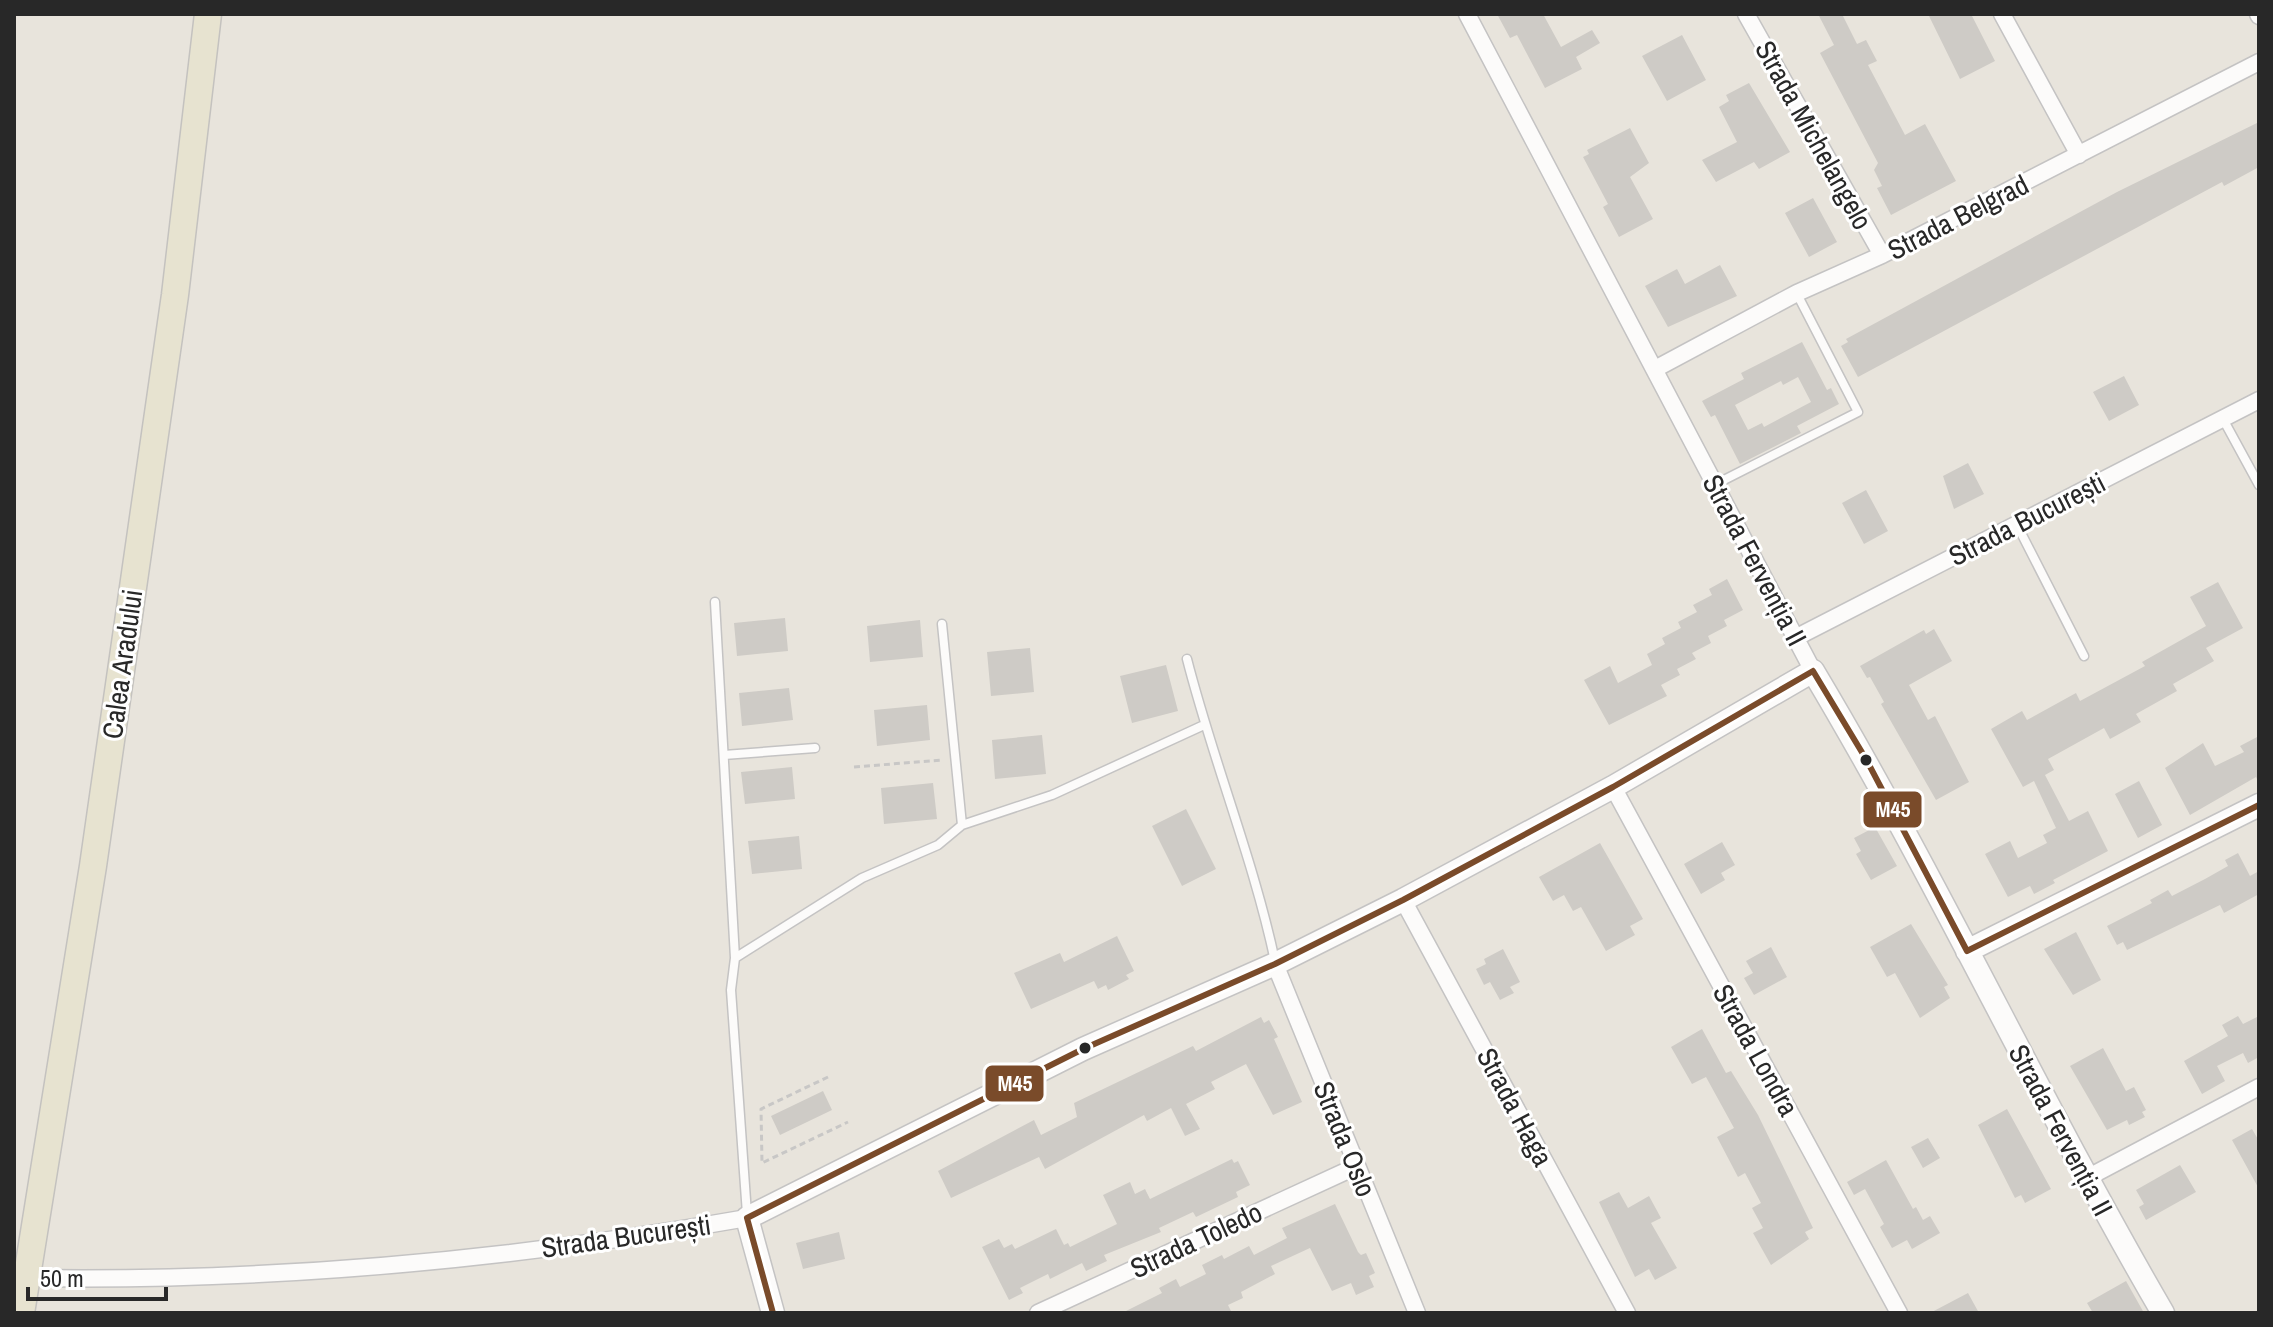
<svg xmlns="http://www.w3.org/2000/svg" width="2273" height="1327" font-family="'Archivo Narrow',sans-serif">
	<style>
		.building { fill: #cecbc6; fill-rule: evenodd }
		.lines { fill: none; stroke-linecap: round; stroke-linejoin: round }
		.lane-casing { stroke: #c4c3c3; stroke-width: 11 }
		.street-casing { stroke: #c4c3c3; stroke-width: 19 }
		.secondary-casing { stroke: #c4c3c3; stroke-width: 25 }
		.primary-casing { stroke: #c4c2bf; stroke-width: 29 }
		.path { stroke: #c8c7c6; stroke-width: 3; stroke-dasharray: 6 4; stroke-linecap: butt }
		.lane { stroke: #fcfbfa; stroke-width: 8 }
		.street { stroke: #fcfbfa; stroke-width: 16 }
		.secondary { stroke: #fcfbfa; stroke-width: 22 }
		.primary { stroke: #e7e3d0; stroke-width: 26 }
		.bus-1-casing { stroke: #fff; stroke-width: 12 }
		.bus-1 { stroke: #7a4b2a; stroke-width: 6 }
		.bus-dot { fill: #282828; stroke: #fff; stroke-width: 3 }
		.labels { text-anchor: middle; stroke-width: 6; stroke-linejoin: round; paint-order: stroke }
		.street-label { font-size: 28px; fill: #282828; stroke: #fff }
		.line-badge { stroke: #fff; stroke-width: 3 }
		.badge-label { font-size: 22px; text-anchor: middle; font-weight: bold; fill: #fff }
	</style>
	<rect width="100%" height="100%" fill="#e8e4dc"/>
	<path class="building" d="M 1497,14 L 1543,14 L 1561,47 L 1592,30 L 1600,43 L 1576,57 L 1582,69 L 1545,88 L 1517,35 L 1510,38 Z
		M 1818,14 L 1842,14 L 1857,44 L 1866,40 L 1877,61 L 1868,65 L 1905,135 L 1925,124 L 1956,181 L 1891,215 L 1877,188 L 1882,186 L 1874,170 L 1878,163 L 1820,53 L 1834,45 Z
		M 1928,14 L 1971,14 L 1995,61 L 1960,79 Z
		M 1682,35 L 1706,80 L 1667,101 L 1642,56 Z
		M 1749,83 L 1790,152 L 1759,169 L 1754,162 L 1716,182 L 1702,160 L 1737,142 L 1719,107 L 1729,101 L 1726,95 Z
		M 2259,122 L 2259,167 L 2224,186 L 2222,182 L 1858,377 L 1841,346 L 1848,342 L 1846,339 L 2117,192 Z
		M 1630,128 L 1649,163 L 1630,177 L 1653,219 L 1619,237 L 1603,207 L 1608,204 L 1583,157 L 1589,154 L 1587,150 Z
		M 1813,198 L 1837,242 L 1809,257 L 1785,213 Z
		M 1720,265 L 1737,296 L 1668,327 L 1645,286 L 1677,269 L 1685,284 Z
		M 1802,342 L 1827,390 L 1831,388 L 1839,404 L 1797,426 L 1801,433 L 1740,464 L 1715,415 L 1711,417 L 1702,401 L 1744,379 L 1741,373 ZM 1798,377 L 1811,402 L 1764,427 L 1762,423 L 1748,430 L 1735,405 L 1781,381 L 1783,385 Z
		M 2124,376 L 2139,405 L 2109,421 L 2093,392 Z
		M 1968,463 L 1984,494 L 1954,509 L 1943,476 Z
		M 1866,490 L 1888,531 L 1864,544 L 1842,503 Z
		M 1727,579 L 1743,610 L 1724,620 L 1727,626 L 1708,636 L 1711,643 L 1692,653 L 1696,659 L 1677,669 L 1680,675 L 1661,685 L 1667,696 L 1609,725 L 1584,680 L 1610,666 L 1618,683 L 1652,665 L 1647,654 L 1665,644 L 1662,638 L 1681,628 L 1678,622 L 1697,612 L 1693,605 L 1712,595 L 1709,589 Z
		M 2218,582 L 2243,628 L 2206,648 L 2214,661 L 2173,684 L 2177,691 L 2136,714 L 2141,722 L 2110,739 L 2104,728 L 2048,759 L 2054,770 L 2045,775 L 2069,821 L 2088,811 L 2108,851 L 2053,880 L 2055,883 L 2034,894 L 2030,886 L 2008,897 L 1985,854 L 2010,841 L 2018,858 L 2047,843 L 2043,835 L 2056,828 L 2034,781 L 2023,787 L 1991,729 L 2022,711 L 2027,720 L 2076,693 L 2080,701 L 2145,666 L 2142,662 L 2206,626 L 2190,597 Z
		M 785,618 L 788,651 L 737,656 L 734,623 Z
		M 920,620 L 923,657 L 870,662 L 867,626 Z
		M 1934,629 L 1952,661 L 1909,685 L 1928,720 L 1935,716 L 1969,782 L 1936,800 L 1881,704 L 1884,702 L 1870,677 L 1867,678 L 1860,666 L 1924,630 L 1926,634 Z
		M 1030,648 L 1034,692 L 991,696 L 987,652 Z
		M 1166,665 L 1178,711 L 1132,723 L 1120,676 Z
		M 789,688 L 793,720 L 742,726 L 739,693 Z
		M 927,705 L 930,740 L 877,746 L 874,710 Z
		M 1042,735 L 1046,774 L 995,779 L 992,740 Z
		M 2259,736 L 2259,783 L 2256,777 L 2190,815 L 2165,768 L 2203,743 L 2215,766 L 2244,752 L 2240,746 Z
		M 792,767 L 795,799 L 745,804 L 741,772 Z
		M 2139,781 L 2162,825 L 2138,838 L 2115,794 Z
		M 933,783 L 937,819 L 884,824 L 881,788 Z
		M 1186,809 L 1216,869 L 1182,886 L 1152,826 Z
		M 1875,827 L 1897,866 L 1871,880 L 1856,854 L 1861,851 L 1854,838 Z
		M 799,836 L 802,869 L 752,874 L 748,841 Z
		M 1722,842 L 1735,865 L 1721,873 L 1725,880 L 1701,894 L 1684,864 Z
		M 1600,843 L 1643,919 L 1630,926 L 1635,935 L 1606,951 L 1581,907 L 1573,911 L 1564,895 L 1553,901 L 1539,877 Z
		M 2238,853 L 2250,876 L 2259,871 L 2259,894 L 2224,913 L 2220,905 L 2127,950 L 2123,942 L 2117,945 L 2107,926 L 2152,903 L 2150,900 L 2168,890 L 2172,896 L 2205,879 L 2228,866 L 2225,860 Z
		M 1911,924 L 1948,985 L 1944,987 L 1950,998 L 1920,1018 L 1895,973 L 1887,977 L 1870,947 Z
		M 2076,932 L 2101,980 L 2073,995 L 2044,949 Z
		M 1117,936 L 1134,971 L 1126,975 L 1129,979 L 1108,990 L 1106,985 L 1098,989 L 1094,981 L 1031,1009 L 1014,973 L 1060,953 L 1064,962 Z
		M 1771,947 L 1787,977 L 1754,995 L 1744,978 L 1753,973 L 1746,961 Z
		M 1503,949 L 1520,982 L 1510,987 L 1514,993 L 1500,1000 L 1490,982 L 1484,985 L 1476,969 L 1486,964 L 1484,959 Z
		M 2238,1016 L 2243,1024 L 2259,1016 L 2259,1057 L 2248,1063 L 2243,1053 L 2217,1066 L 2225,1081 L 2202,1094 L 2184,1061 L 2228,1036 L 2222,1025 Z
		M 1261,1017 L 1264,1023 L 1269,1020 L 1278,1037 L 1274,1039 L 1302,1102 L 1273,1115 L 1246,1064 L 1211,1082 L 1215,1089 L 1186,1104 L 1200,1129 L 1185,1136 L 1171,1108 L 1147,1121 L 1144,1115 L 1045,1169 L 1039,1157 L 951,1198 L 938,1171 L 1034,1120 L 1041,1135 L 1077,1117 L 1074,1103 L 1193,1046 L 1196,1051 Z
		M 1702,1029 L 1726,1073 L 1731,1071 L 1758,1115 L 1813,1228 L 1805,1232 L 1809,1239 L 1771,1265 L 1753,1233 L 1763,1228 L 1752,1208 L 1761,1203 L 1745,1173 L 1738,1177 L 1717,1137 L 1734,1128 L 1706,1077 L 1692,1084 L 1671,1047 Z
		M 2103,1048 L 2126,1091 L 2134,1087 L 2146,1110 L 2142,1112 L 2145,1117 L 2129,1125 L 2127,1120 L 2107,1130 L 2070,1066 Z
		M 823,1091 L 832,1110 L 780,1135 L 771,1116 Z
		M 2007,1109 L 2051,1189 L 2025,1203 L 2021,1195 L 2015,1198 L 1978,1125 Z
		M 2252,1129 L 2259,1141 L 2259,1189 L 2232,1140 Z
		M 1928,1138 L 1940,1158 L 1923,1168 L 1911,1147 Z
		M 1232,1159 L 1234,1163 L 1238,1161 L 1250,1185 L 1236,1192 L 1238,1197 L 1196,1217 L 1193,1212 L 1159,1228 L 1161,1232 L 1104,1255 L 1107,1261 L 1086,1271 L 1082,1263 L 1050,1279 L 1048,1274 L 1020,1288 L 1023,1293 L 1009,1300 L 982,1247 L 999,1239 L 1004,1248 L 1012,1244 L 1015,1249 L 1056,1229 L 1064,1245 L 1068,1243 L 1070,1247 L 1117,1224 L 1103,1195 L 1130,1182 L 1135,1194 L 1145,1189 L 1150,1199 Z
		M 1886,1160 L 1913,1209 L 1916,1207 L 1923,1220 L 1930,1216 L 1940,1233 L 1912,1249 L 1907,1240 L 1892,1248 L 1880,1227 L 1884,1224 L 1865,1189 L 1854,1195 L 1847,1182 Z
		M 2180,1165 L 2196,1192 L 2146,1220 L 2139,1207 L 2144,1204 L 2136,1190 Z
		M 1619,1192 L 1628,1208 L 1649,1196 L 1661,1218 L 1651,1223 L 1677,1268 L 1655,1280 L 1649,1269 L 1635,1277 L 1599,1202 Z
		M 1335,1204 L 1358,1252 L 1361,1255 L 1366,1253 L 1375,1273 L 1369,1276 L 1374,1287 L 1356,1295 L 1351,1283 L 1332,1291 L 1310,1248 L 1271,1266 L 1275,1274 L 1241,1292 L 1243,1298 L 1228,1305 L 1232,1313 L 1122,1313 L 1162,1293 L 1159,1288 L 1176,1279 L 1180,1287 L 1206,1274 L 1202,1265 L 1222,1255 L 1224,1259 L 1249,1246 L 1254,1255 L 1287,1238 L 1282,1228 Z
		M 839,1232 L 845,1259 L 803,1269 L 796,1243 Z
		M 2126,1281 L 2144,1313 L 2093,1313 L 2087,1303 Z
		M 1968,1293 L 1979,1313 L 1930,1313 Z"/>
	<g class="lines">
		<g class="lane-casing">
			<path id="lane" d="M 2223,419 L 2259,485
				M 1716,484 L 1858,412 L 1797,294
				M 2017,525 L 2084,656
				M 715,602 L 735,958
				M 1187,659 C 1213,761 1253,858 1275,961
				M 724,755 L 815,748
				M 962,825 L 1052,795 L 1204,725
				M 747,1214 L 731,990 L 735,958 L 862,878 L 938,845 L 962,825 L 942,624"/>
		</g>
		<g class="street-casing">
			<path id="street" d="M 1467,14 L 1813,671
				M 1746,14 L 1882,255
				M 2002,14 L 2079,155
				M 2258,14 L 2259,16
				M 1655,369 L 1797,293 L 1882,255 L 2259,62
				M 1795,638 L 2259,400
				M 1613,787 L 1899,1313
				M 1403,900 L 1627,1313
				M 1275,964 L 1417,1313
				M 2085,1179 L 2259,1087
				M 26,1278 C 267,1282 510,1260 747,1218
				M 1038,1313 L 1355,1167"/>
		</g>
		<g class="secondary-casing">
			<path id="secondary" d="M 1967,951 L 2259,805
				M 773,1313 L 747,1218 L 1083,1049 L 1275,964 L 1403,900 L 1613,787 L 1813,671 C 1938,880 2040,1102 2163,1313"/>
		</g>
		<g class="primary-casing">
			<path id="primary" d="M 21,1313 L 93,866 L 175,295 L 208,14"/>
		</g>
		<path class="path" d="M 854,767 L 942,760
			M 828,1077 L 761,1109 L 762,1163 L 848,1122"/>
		<use href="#lane" class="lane"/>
		<use href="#street" class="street"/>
		<use href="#secondary" class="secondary"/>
		<use href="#primary" class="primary"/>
		<g class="bus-1-casing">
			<path id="bus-1" d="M 1813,671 L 1866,759 L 1967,951
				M 1967,951 L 2259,805
				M 747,1218 L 1083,1049 L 1275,964 L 1403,900 L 1613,787 L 1813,671
				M 747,1218 L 773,1313"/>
		</g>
		<use href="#bus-1" class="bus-1"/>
	</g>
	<g class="bus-dot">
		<circle cx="1866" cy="760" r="7"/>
		<circle cx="1085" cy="1048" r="7"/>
	</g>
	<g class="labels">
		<g class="street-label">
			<text transform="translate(1814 135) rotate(61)" y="10">Strada Michelangelo</text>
			<text transform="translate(1958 217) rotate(-27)" y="10">Strada Belgrad</text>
			<text transform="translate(2027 519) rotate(-27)" y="10">Strada București</text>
			<text transform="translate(1755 560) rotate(62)" y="10">Strada Fervenția II</text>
			<text transform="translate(122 664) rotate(-82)" y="10">Calea Aradului</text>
			<text transform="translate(1756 1050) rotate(61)" y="10">Strada Londra</text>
			<text transform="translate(1515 1107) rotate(62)" y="10">Strada Haga</text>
			<text transform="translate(2061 1130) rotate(62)" y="10">Strada Fervenția II</text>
			<text transform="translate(1345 1139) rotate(68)" y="10">Strada Oslo</text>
			<text transform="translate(626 1236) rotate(-8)" y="10">Strada București</text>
			<text transform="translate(1196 1240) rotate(-25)" y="10">Strada Toledo</text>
		</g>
	</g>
	<g class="line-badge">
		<rect x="1862" y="790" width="61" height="39" rx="8" fill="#7a4b2a"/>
		<rect x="984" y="1064" width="61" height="39" rx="8" fill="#7a4b2a"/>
	</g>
	<g class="badge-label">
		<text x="1893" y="817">M45</text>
		<text x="1015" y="1091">M45</text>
	</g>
	<rect width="2273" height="1327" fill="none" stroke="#282828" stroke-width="32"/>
	<path d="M28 1287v12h138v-12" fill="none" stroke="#282828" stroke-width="4"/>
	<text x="40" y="1287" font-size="24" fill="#282828" stroke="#ffffff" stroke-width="6" paint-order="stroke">50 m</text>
</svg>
